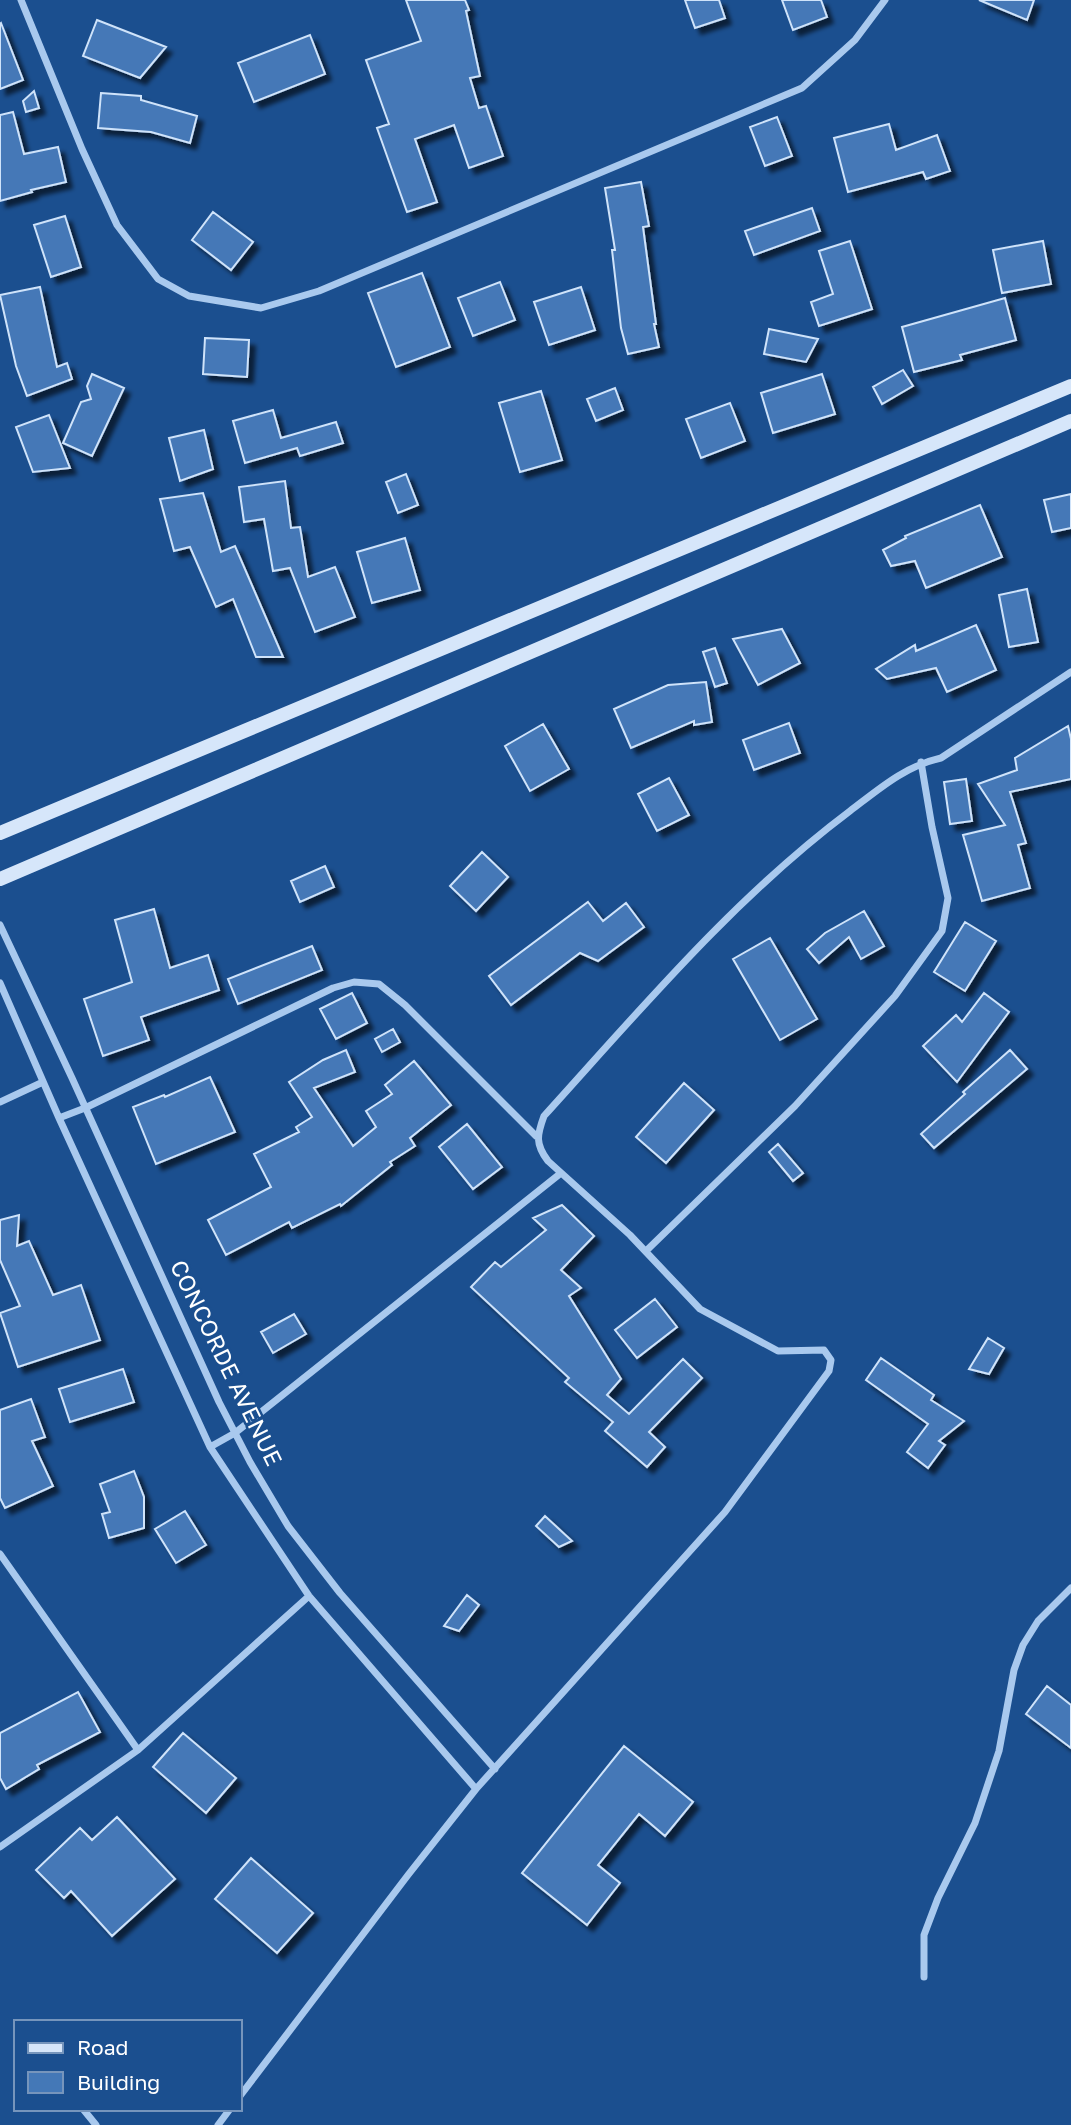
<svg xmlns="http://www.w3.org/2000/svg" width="1071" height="2125" font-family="'Golos Text',sans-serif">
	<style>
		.building { fill: #4478b7; stroke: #cfe3fa; stroke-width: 2; filter: url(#shadow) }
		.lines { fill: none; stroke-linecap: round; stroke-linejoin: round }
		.minor { stroke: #a9c9ee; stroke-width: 7 }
		.secondary { stroke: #d6e6fa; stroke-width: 14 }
		.labels { text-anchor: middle; stroke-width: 5; stroke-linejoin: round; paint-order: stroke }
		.street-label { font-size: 23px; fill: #fff; stroke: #1b4f8f }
	</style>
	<defs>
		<filter id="shadow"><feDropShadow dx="6" dy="6" stdDeviation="2" flood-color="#0009"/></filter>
	</defs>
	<rect width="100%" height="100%" fill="#1b4f8f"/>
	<path class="building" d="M 406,0 L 465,0 L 469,10 L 466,11 L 480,76 L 470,78 L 479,108 L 486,106 L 503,156 L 469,168 L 454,125 L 415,139 L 437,202 L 407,212 L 377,128 L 389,124 L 366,60 L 421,41 Z
		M 685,0 L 719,0 L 725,18 L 695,28 Z
		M 782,0 L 821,0 L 827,17 L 793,30 Z
		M 979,0 L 1034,0 L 1027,20 Z
		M 97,20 L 166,47 L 140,78 L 83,56 Z
		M 1,23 L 23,80 L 0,89 L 0,24 Z
		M 310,35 L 325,74 L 254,102 L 238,63 Z
		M 34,91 L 39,108 L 26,112 L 23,101 Z
		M 101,93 L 141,96 L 141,100 L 197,116 L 190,143 L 151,132 L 98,128 Z
		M 13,112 L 24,154 L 58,147 L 66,182 L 31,190 L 32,192 L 0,201 L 0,115 Z
		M 777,117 L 792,156 L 765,166 L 750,127 Z
		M 889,124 L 896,150 L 937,135 L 950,171 L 926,179 L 923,172 L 848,192 L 834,138 Z
		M 641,182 L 649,226 L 643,227 L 656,324 L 654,324 L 659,347 L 628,354 L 621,328 L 612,250 L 615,250 L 605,188 Z
		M 812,208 L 820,231 L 754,255 L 745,231 Z
		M 213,212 L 253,242 L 231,270 L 192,240 Z
		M 65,216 L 81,267 L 51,277 L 34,225 Z
		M 850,241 L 872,309 L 819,326 L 811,302 L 833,294 L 819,251 Z
		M 1043,241 L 1051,284 L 1002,293 L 993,250 Z
		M 422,273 L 450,347 L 396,367 L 368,293 Z
		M 500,282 L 515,320 L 473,336 L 458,298 Z
		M 40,287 L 57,367 L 67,363 L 72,379 L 27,396 L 16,366 L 0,295 Z
		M 581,287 L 595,330 L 549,345 L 534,302 Z
		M 1005,298 L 1016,340 L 960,355 L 962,360 L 914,372 L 902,327 Z
		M 769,329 L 818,339 L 806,362 L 764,354 Z
		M 205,338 L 249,340 L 247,377 L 203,374 Z
		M 903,370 L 913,386 L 882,404 L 873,387 Z
		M 92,374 L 124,388 L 92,456 L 63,443 L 81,402 L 91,399 L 87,386 Z
		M 822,374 L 835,414 L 773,433 L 761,393 Z
		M 615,388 L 623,410 L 596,421 L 587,399 Z
		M 541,391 L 562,460 L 520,472 L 499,403 Z
		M 730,403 L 745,441 L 701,458 L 686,419 Z
		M 273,410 L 281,438 L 336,422 L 343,443 L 300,456 L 297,448 L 245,463 L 233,421 Z
		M 49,415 L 70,468 L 33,472 L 16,427 Z
		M 204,430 L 213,469 L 180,481 L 169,438 Z
		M 406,474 L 418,505 L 398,513 L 386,482 Z
		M 285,481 L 291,528 L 300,527 L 308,577 L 335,567 L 355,617 L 315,632 L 290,568 L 273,571 L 264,519 L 244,522 L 239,487 Z
		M 203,493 L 221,552 L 235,546 L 283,657 L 256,657 L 233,599 L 216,607 L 190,547 L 174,551 L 160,499 Z
		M 1071,494 L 1071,528 L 1052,532 L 1044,500 Z
		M 980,505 L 1002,557 L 926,588 L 915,561 L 891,566 L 883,550 L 906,538 L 905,536 Z
		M 405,538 L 420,590 L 372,603 L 357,552 Z
		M 1027,589 L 1038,642 L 1009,647 L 999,595 Z
		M 976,625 L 996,670 L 947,692 L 936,668 L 887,679 L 876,669 L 915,645 L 916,651 Z
		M 782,629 L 800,663 L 758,685 L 733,639 Z
		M 715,648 L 727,683 L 715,687 L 703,652 Z
		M 706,682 L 712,722 L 694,725 L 694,721 L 631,748 L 614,709 L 668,685 Z
		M 789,723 L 800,753 L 754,770 L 743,740 Z
		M 543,724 L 569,769 L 530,791 L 505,746 Z
		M 1068,726 L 1071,739 L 1071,779 L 1010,792 L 1026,843 L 1018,845 L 1030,888 L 982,901 L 963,835 L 1005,825 L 978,784 L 1017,770 L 1015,758 Z
		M 669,778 L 689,815 L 657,831 L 638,794 Z
		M 966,779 L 972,821 L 950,824 L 944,782 Z
		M 482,852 L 508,877 L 476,911 L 450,886 Z
		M 325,866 L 334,887 L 300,902 L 291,881 Z
		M 588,902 L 603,921 L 626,903 L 644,927 L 598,961 L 580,953 L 511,1005 L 489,976 Z
		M 154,909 L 170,968 L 208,955 L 219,990 L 141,1017 L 149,1040 L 103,1056 L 84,999 L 132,982 L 115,920 Z
		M 864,911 L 884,946 L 861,959 L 849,937 L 819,963 L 807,949 L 825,933 Z
		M 965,922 L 996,941 L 965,991 L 934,972 Z
		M 770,938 L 817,1019 L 780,1040 L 733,959 Z
		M 312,946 L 322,970 L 238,1004 L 228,979 Z
		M 352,993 L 367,1023 L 336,1039 L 320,1009 Z
		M 984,993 L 1009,1012 L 957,1082 L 923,1046 L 956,1015 L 962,1022 Z
		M 393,1029 L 400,1042 L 382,1052 L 375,1039 Z
		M 346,1050 L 355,1072 L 314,1088 L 353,1146 L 376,1127 L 366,1111 L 392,1094 L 385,1085 L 414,1061 L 451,1105 L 410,1138 L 415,1146 L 390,1162 L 392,1165 L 341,1206 L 340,1204 L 292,1228 L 289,1222 L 226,1255 L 208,1220 L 271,1187 L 254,1154 L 299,1132 L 296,1127 L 312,1117 L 289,1082 L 323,1060 Z
		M 1010,1050 L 1027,1069 L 934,1148 L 921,1134 L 965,1094 L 963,1092 Z
		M 210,1077 L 235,1132 L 156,1164 L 133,1107 L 164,1095 L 165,1097 Z
		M 684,1083 L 714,1110 L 666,1163 L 636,1137 Z
		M 467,1124 L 502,1167 L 473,1189 L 439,1147 Z
		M 778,1144 L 803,1173 L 793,1181 L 769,1152 Z
		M 562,1205 L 594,1236 L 561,1270 L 581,1288 L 569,1296 L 621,1379 L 607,1395 L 629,1414 L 683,1359 L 702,1378 L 649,1432 L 665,1447 L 647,1467 L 605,1431 L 613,1422 L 565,1382 L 569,1378 L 471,1287 L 495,1262 L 501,1267 L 546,1230 L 533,1218 Z
		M 19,1215 L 17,1246 L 29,1241 L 53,1295 L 81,1285 L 100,1340 L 18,1367 L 0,1313 L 20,1306 L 0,1260 L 0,1220 Z
		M 655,1299 L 677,1327 L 637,1358 L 615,1330 Z
		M 294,1314 L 306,1334 L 273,1353 L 261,1332 Z
		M 988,1338 L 1004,1348 L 989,1374 L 969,1369 Z
		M 881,1358 L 934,1395 L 931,1400 L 964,1421 L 939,1441 L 945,1445 L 928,1468 L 907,1452 L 928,1424 L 866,1380 Z
		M 123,1369 L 134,1402 L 70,1422 L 59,1389 Z
		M 31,1399 L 45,1437 L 32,1441 L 53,1486 L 5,1508 L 0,1498 L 0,1410 Z
		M 134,1471 L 144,1497 L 144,1528 L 109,1538 L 102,1514 L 110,1512 L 100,1484 Z
		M 185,1511 L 206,1545 L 176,1563 L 155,1529 Z
		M 545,1516 L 572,1541 L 559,1547 L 536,1526 Z
		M 467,1595 L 479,1605 L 459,1631 L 444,1626 Z
		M 1047,1686 L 1071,1705 L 1071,1748 L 1026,1714 Z
		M 78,1692 L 100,1732 L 37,1765 L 39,1769 L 6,1789 L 0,1778 L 0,1733 Z
		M 183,1733 L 236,1778 L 206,1813 L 153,1767 Z
		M 624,1746 L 693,1802 L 665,1836 L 639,1814 L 598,1865 L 620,1883 L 587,1925 L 522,1873 Z
		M 117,1817 L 175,1879 L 112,1936 L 71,1891 L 64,1898 L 36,1870 L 80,1828 L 92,1840 Z
		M 251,1858 L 313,1913 L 277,1953 L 215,1899 Z"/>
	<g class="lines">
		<path class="minor" d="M 21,0 L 82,149 L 117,225 L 158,279 L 189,296 L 261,308 L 319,291 L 802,88 L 855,40 L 885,0
			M 0,925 L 72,1078 L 219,1402 L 250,1462 L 288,1526 L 340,1593 L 495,1769
			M 0,983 L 59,1118 L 210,1447 L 309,1596 L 476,1789
			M 0,1102 L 43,1082
			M 59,1118 L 85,1108 L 333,988 L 354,982 L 379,984 L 405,1005 L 536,1136
			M 646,1251 L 795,1106 L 895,996 L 942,931 L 948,898 L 932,827 L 921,762
			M 210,1447 L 235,1433 L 561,1173
			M 0,1554 L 138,1750
			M 0,1847 L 138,1750 L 309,1596
			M 924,1977 L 924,1935 L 938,1898 L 975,1823 L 999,1751 L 1014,1670 L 1023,1645 L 1038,1621 L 1071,1588
			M 240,2096 L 408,1875 L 476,1789 L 725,1512 L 829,1371 L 831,1360 L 824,1350 L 778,1351 L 700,1309 L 630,1235 L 548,1161 C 535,1144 537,1135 544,1116 C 641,1009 734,898 850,811 C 879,789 905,766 941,758 L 1071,672
			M 83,2109 L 96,2125
			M 218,2125 L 230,2109"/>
		<path class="secondary" d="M 0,833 L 1071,386
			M 0,879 L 1071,421"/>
	</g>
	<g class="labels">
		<g class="street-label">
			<text transform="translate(226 1363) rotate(64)" y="8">CONCORDE AVENUE</text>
		</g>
	</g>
	<rect x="14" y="2020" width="228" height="91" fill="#1b4f8f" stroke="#7695bc" stroke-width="2"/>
	<rect x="28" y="2043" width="35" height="10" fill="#d6e6fa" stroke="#7695bc" stroke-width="2"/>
	<text x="77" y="2055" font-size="21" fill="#ffffff">Road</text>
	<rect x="28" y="2072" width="35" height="21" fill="#4478b7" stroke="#7695bc" stroke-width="2"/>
	<text x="77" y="2090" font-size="21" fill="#ffffff">Building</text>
</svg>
